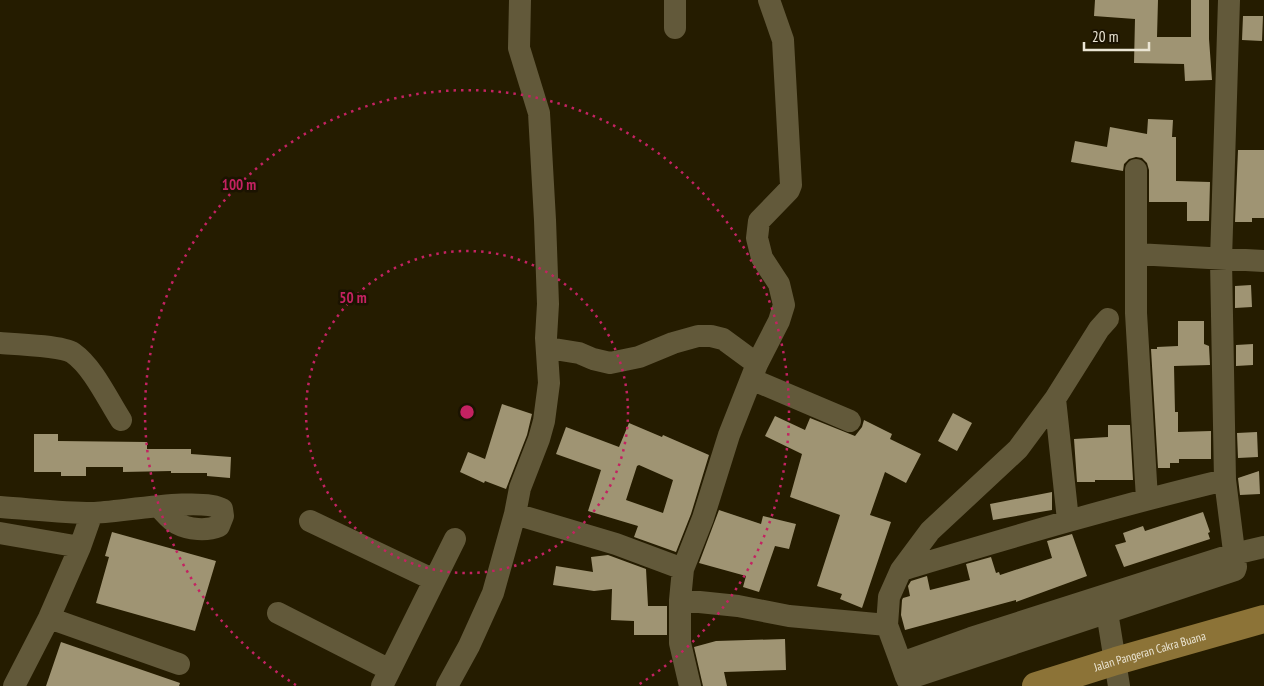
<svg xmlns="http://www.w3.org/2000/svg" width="1264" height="686" font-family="'PT Sans Narrow',sans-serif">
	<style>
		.building { fill: #9f9473; fill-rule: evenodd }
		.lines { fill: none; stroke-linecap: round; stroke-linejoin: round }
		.street { stroke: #62593a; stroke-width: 22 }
		.primary { stroke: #8c7337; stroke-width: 28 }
		.ring { fill: none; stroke: #c42261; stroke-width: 2.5; stroke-dasharray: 2.5 5 }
		.labels { text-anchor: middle; stroke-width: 5; stroke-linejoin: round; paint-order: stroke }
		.street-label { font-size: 12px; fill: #ebe5d4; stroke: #1b1300 }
		.centre { fill: #c42261; stroke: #1b1300; stroke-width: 2.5 }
		.ring-label { font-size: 15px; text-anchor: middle; font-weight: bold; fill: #c42261; stroke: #1b1300; stroke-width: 5; stroke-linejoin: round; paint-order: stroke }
	</style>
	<rect width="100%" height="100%" fill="#251c00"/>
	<path class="building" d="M 1095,0 L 1158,0 L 1157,37 L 1191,37 L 1191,0 L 1209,0 L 1209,39 L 1212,80 L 1185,81 L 1184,64 L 1134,63 L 1135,19 L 1094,16 Z
		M 1243,16 L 1263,16 L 1262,41 L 1242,40 Z
		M 1148,119 L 1173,120 L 1172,137 L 1176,137 L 1176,181 L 1210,182 L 1209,221 L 1187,221 L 1187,202 L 1149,202 L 1149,170 L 1147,163 L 1142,158 L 1136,157 L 1129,159 L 1124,164 L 1123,171 L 1071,162 L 1075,141 L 1107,147 L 1110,127 L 1147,134 Z
		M 1238,150 L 1264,150 L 1264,218 L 1252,218 L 1252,222 L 1235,222 Z
		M 1251,285 L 1252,307 L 1235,308 L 1235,286 Z
		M 1178,321 L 1204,321 L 1204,344 L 1209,346 L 1210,365 L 1174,366 L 1175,412 L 1178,412 L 1178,432 L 1211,431 L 1211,459 L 1179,459 L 1179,463 L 1170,463 L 1170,468 L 1158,468 L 1151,349 L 1157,349 L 1157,347 L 1178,346 Z
		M 1253,344 L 1253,365 L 1236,366 L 1236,345 Z
		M 502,404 L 532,414 L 527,435 L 506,489 L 485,481 L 484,483 L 460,472 L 468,452 L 485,459 Z
		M 953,413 L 972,423 L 957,451 L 938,441 Z
		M 775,416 L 805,430 L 810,418 L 855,436 L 862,427 L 864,420 L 892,434 L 890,439 L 921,454 L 906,483 L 885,472 L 870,515 L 891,522 L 862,608 L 840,599 L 842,594 L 817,586 L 840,515 L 790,497 L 802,454 L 765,436 Z
		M 629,423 L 662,437 L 663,435 L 709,455 L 691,514 L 676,552 L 634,537 L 638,526 L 588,511 L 601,470 L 556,454 L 566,427 L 619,447 ZM 639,465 L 673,480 L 663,513 L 626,500 L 637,466 Z
		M 1108,425 L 1130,425 L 1133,480 L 1095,480 L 1095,482 L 1077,482 L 1074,439 L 1108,437 Z
		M 1257,432 L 1258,457 L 1238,458 L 1237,433 Z
		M 34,434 L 58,434 L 58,441 L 147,442 L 147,449 L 191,449 L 191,454 L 231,457 L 230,478 L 207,476 L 207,473 L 171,473 L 171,471 L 123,472 L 123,467 L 86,467 L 86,476 L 61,476 L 61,472 L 34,472 Z
		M 1259,471 L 1260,494 L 1240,495 L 1238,478 Z
		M 1052,492 L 1052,510 L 993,520 L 990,504 Z
		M 719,510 L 761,524 L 763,516 L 796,524 L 789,549 L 775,546 L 759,592 L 743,587 L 746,576 L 699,563 Z
		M 1203,512 L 1210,532 L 1208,533 L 1210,539 L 1124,567 L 1115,545 L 1126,542 L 1123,533 L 1143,526 L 1145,531 Z
		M 112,532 L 216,561 L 195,631 L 96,603 L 109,557 L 105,556 Z
		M 1072,534 L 1087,576 L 1016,602 L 1016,600 L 905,630 L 901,615 L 902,600 L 903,598 L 910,596 L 908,586 L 911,581 L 927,576 L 930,590 L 970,580 L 966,564 L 991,557 L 996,573 L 999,572 L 1000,575 L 1052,558 L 1047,541 Z
		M 608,555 L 646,569 L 648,606 L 667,606 L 667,635 L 634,635 L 634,621 L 611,620 L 612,589 L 594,591 L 553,585 L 556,566 L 593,572 L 591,557 Z
		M 785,639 L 786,670 L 724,672 L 727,686 L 703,686 L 694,647 L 716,641 Z
		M 61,642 L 180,683 L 179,686 L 46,686 Z"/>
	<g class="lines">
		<path class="street" d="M 675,0 L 675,28
			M 1136,170 L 1136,313 L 1147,499
			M 1136,254 L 1264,261
			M 0,343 C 15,344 63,346 73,353 C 93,367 108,400 121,420
			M 548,348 L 579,353 L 593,359 L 610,363 L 639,357 L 673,343 L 698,336 L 711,336 L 723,339 L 757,364
			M 751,379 L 850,421
			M 1055,399 L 1068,520
			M 0,507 C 30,509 62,513 92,513 C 121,512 201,497 222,509 L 223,516 L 219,526 C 207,531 189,530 176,523 C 170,520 164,512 159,507
			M 515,514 L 616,544 L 683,569
			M 310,521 L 434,580
			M 0,533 L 80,547
			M 901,570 C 1009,538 1116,506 1225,480
			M 1102,599 L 1107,612 L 1119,686
			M 680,600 L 738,606 L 789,616 L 887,625
			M 278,613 L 390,670
			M 49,618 L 179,664
			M 901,663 L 887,625 L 889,597 L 901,570 L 930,531 L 1018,449 L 1055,399 L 1099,329 L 1108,319
			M 906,677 L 901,663 L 971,638 L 1234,554 L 1264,547
			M 907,679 L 1235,570 L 1236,567 L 1225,480 L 1221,260 L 1229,0
			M 14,686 L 49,618 L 80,547 L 92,513
			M 382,686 L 455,539
			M 447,686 L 469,646 L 493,593 L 515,514 L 520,488 L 539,439 L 544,421 L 549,383 L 546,338 L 548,304 L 545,220 L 539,113 L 519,48 L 520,0
			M 690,686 L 680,643 L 680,600 L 683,569 L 703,518 L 729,435 L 757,364 L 779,321 L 784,305 L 779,284 L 762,258 L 757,238 L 759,221 L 789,190 L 791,185 L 783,40 L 769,0"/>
		<path class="primary" id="s1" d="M 1036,686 L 1116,661 L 1264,619"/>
	</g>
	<g class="ring">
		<circle cx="467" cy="412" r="161"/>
		<path d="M296 685A322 322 0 1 1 638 685"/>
	</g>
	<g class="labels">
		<g class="street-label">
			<text dy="4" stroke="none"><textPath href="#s1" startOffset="119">Jalan Pangeran Cakra Buana</textPath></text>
		</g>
	</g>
	<circle cx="467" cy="412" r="8" class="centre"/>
	<g class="ring-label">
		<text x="239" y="190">100 m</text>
		<text x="353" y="303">50 m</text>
	</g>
	<path d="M1084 42v8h65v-8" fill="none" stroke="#ebe5d4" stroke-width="2.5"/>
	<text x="1092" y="42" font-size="15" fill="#ebe5d4" stroke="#1b1300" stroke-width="4" paint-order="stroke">20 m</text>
</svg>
